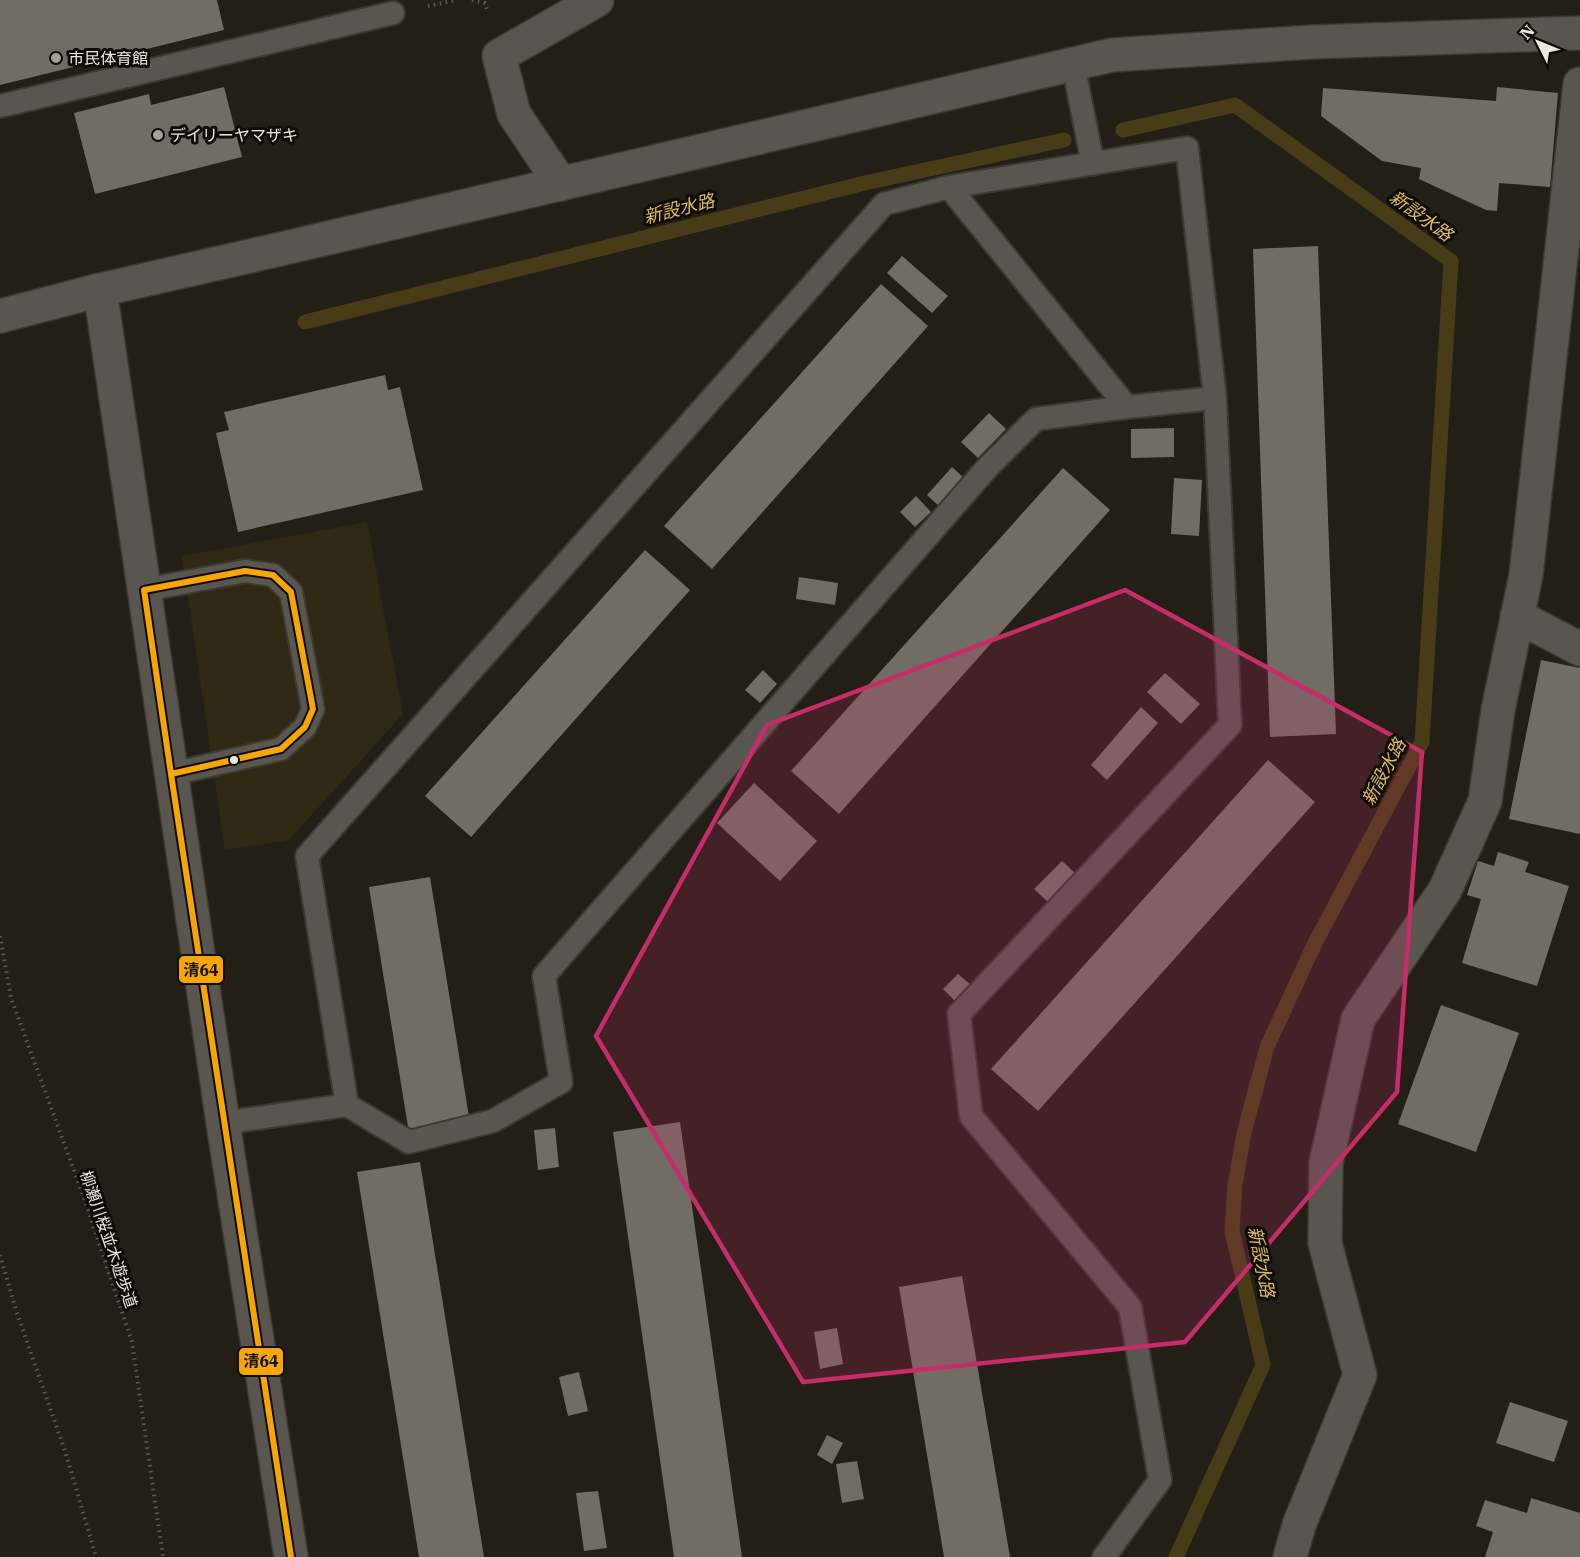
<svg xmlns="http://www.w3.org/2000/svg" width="1580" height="1557" font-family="'IBM Plex Serif','Noto Sans JP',serif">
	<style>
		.built { fill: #2f2812 }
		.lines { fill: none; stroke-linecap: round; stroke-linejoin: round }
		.stream { stroke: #473c17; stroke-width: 15 }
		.building { fill: #716d65 }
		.lane-casing { stroke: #3c3932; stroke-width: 26 }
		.street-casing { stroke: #3c3932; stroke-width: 36 }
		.secondary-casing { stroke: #3c3932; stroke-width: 36 }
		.path { stroke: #5d5a54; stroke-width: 4; stroke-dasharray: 1.5 4.5; stroke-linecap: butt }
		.lane { stroke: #58564f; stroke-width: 22 }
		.street { stroke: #58564f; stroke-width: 33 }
		.secondary { stroke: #58564f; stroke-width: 33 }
		.bus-1-casing { stroke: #0f0c05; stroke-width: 10 }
		.bus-1 { stroke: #f7a600; stroke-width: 6 }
		.marked { fill: #c62d68; fill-opacity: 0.2; stroke: #c62d68; stroke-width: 4.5; stroke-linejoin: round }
		.poi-dot { fill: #a5a197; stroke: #0f0c05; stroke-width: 2 }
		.bus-dot { fill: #ebe7dc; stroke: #0f0c05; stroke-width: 2 }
		.labels { text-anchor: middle; stroke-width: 6; stroke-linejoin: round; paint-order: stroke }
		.poi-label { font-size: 16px; fill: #ebe7dc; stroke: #0f0c05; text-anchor: start }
		.street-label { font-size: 16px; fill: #ebe7dc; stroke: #0f0c05 }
		.water-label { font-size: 18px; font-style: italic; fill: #debd55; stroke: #0f0c05 }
		.line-badge { stroke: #0f0c05; stroke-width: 2 }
		.pale-badge-label { font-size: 16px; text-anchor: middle; font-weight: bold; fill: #111 }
	</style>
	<rect width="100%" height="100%" fill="#231f16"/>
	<path class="built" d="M 367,522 L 403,714 L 289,840 L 225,850 L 182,556 Z"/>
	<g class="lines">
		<path class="stream" d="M 1123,130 L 1235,105 L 1451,261 L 1422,742 L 1315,943 L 1267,1047 L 1244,1133 L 1235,1185 L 1232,1231 L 1263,1365 L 1176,1557
			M 305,322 L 865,183 L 1064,140"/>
	</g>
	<path class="building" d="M 0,0 L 217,0 L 224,30 L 0,85 Z
		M 224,87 L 242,157 L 95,194 L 74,113 L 149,94 L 151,105 Z
		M 1497,87 L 1558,93 L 1550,187 L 1499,183 L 1497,211 L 1486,210 L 1419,179 L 1421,168 L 1382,161 L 1321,116 L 1323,88 L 1496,101 Z
		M 1318,246 L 1336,734 L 1270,737 L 1253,249 Z
		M 902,256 L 948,296 L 932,313 L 887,273 Z
		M 881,284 L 928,326 L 712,569 L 664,526 Z
		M 385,375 L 388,390 L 400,387 L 423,490 L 238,532 L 216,433 L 229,430 L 224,412 Z
		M 989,413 L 1006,429 L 978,458 L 961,442 Z
		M 1174,428 L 1174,457 L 1131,458 L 1131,429 Z
		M 952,467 L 965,479 L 940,507 L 927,495 Z
		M 1063,468 L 1110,510 L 839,814 L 791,771 Z
		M 1174,478 L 1202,480 L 1199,536 L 1171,534 Z
		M 916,496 L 931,512 L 915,527 L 900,512 Z
		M 645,550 L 690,590 L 471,837 L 425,796 Z
		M 799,577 L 838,583 L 835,605 L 796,599 Z
		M 1541,660 L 1580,668 L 1580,834 L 1509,819 Z
		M 763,670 L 777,684 L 760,703 L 745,690 Z
		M 1165,673 L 1200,704 L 1181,724 L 1147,692 Z
		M 1141,707 L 1158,723 L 1107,780 L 1091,765 Z
		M 1268,760 L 1315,802 L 1038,1111 L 991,1069 Z
		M 754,783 L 817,841 L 780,881 L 717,823 Z
		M 1498,852 L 1529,862 L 1525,872 L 1569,886 L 1537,986 L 1462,963 L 1481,899 L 1467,895 L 1478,861 L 1494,866 Z
		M 1062,861 L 1077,875 L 1050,904 L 1034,889 Z
		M 430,877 L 470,1123 L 409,1133 L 369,887 Z
		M 958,974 L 971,985 L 955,1001 L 943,989 Z
		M 1441,1005 L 1519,1033 L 1476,1152 L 1398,1124 Z
		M 680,1122 L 742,1557 L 674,1557 L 613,1132 Z
		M 555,1128 L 559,1167 L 538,1170 L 534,1130 Z
		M 420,1162 L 484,1557 L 419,1557 L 357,1172 Z
		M 962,1276 L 1010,1557 L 944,1557 L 899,1287 Z
		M 837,1328 L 843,1364 L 820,1369 L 814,1332 Z
		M 579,1372 L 588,1411 L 568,1416 L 559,1377 Z
		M 1510,1402 L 1568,1421 L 1554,1462 L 1496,1443 Z
		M 827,1435 L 843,1443 L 832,1464 L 817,1455 Z
		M 857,1461 L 864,1499 L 842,1503 L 836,1464 Z
		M 598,1491 L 607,1548 L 584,1551 L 576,1493 Z
		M 1531,1498 L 1580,1513 L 1580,1557 L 1485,1557 L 1493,1532 L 1476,1526 L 1485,1500 L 1527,1513 Z"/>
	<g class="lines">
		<g class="lane-casing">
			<path id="lane" d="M 1073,64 L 1093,164
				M 0,106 L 393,13
				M 1127,407 L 1215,398
				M 144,590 L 245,571 L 273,575 L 291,592 L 313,709 L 305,727 L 281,749 L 171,774
				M 347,1105 L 409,1142 L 493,1121 L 561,1082 L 544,976 L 987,468 L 1036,419 L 1127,407 L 949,187
				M 223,1123 L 347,1105 L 307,856 L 884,204 L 949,187 L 1187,148 L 1215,398 L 1230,725 L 959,1014 L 971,1116 L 1130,1307 L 1160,1480 L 1104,1557"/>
		</g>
		<g class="street-casing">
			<path id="street" d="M 561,184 L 514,114 L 499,56 L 597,0
				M 1517,616 L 1580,649
				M 1290,1557 L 1299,1525 L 1360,1375 L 1325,1243 L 1326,1163 L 1358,1019 L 1445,890 L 1485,801 L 1498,710 L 1526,575 L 1580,84"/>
		</g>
		<g class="secondary-casing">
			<path id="secondary" d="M 100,290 L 223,1123 L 291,1557
				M 0,316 L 100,290 L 272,251 L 1112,55 L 1312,42 L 1580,33"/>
		</g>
		<path class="path" d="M 472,0 L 485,3 L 488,13
			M 428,6 L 457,0
			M 0,936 L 11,998 L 83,1195 L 132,1342 L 163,1557
			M 0,1255 L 16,1310 L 66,1454 L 96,1557"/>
		<use href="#lane" class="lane"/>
		<use href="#street" class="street"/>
		<use href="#secondary" class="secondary"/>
		<g class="bus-1-casing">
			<path id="bus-1" d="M 245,571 L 273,575 L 291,592 L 313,709 L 305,727 L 281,749 L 171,774 L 144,590 Z
				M 171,774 L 291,1557"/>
		</g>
		<use href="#bus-1" class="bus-1"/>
	</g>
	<path class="marked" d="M 1125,590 L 1422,752 L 1397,1092 L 1185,1342 L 803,1382 L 596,1036 L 767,725 Z"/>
	<g class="poi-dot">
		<circle cx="56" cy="58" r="6"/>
		<circle cx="158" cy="135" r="6"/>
	</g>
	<circle class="bus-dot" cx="234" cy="760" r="5"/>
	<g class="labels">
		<g class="poi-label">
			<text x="68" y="64">市民体育館</text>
			<text x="170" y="141">デイリーヤマザキ</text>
		</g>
		<g class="street-label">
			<text transform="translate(109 1239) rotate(71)" y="6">柳瀬川桜並木遊歩道</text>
		</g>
		<g class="water-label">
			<text transform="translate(679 209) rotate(-14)" y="6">新設水路</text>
			<text transform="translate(1421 216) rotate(36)" y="6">新設水路</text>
			<text transform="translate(1384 772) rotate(-62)" y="6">新設水路</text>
			<text transform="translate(1261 1262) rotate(79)" y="6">新設水路</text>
		</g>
	</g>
	<g class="line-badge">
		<rect x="178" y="955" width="46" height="29" rx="6" fill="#f7a600"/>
		<rect x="238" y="1347" width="46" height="29" rx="6" fill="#f7a600"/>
	</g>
	<g class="pale-badge-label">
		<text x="201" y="976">清64</text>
		<text x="261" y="1367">清64</text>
	</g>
	<g transform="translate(1538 42) rotate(313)" stroke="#0f0c05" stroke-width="4.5" paint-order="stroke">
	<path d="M0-4.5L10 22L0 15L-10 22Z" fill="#ebe7dc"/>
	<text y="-9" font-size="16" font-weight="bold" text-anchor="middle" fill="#ebe7dc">N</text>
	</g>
</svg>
